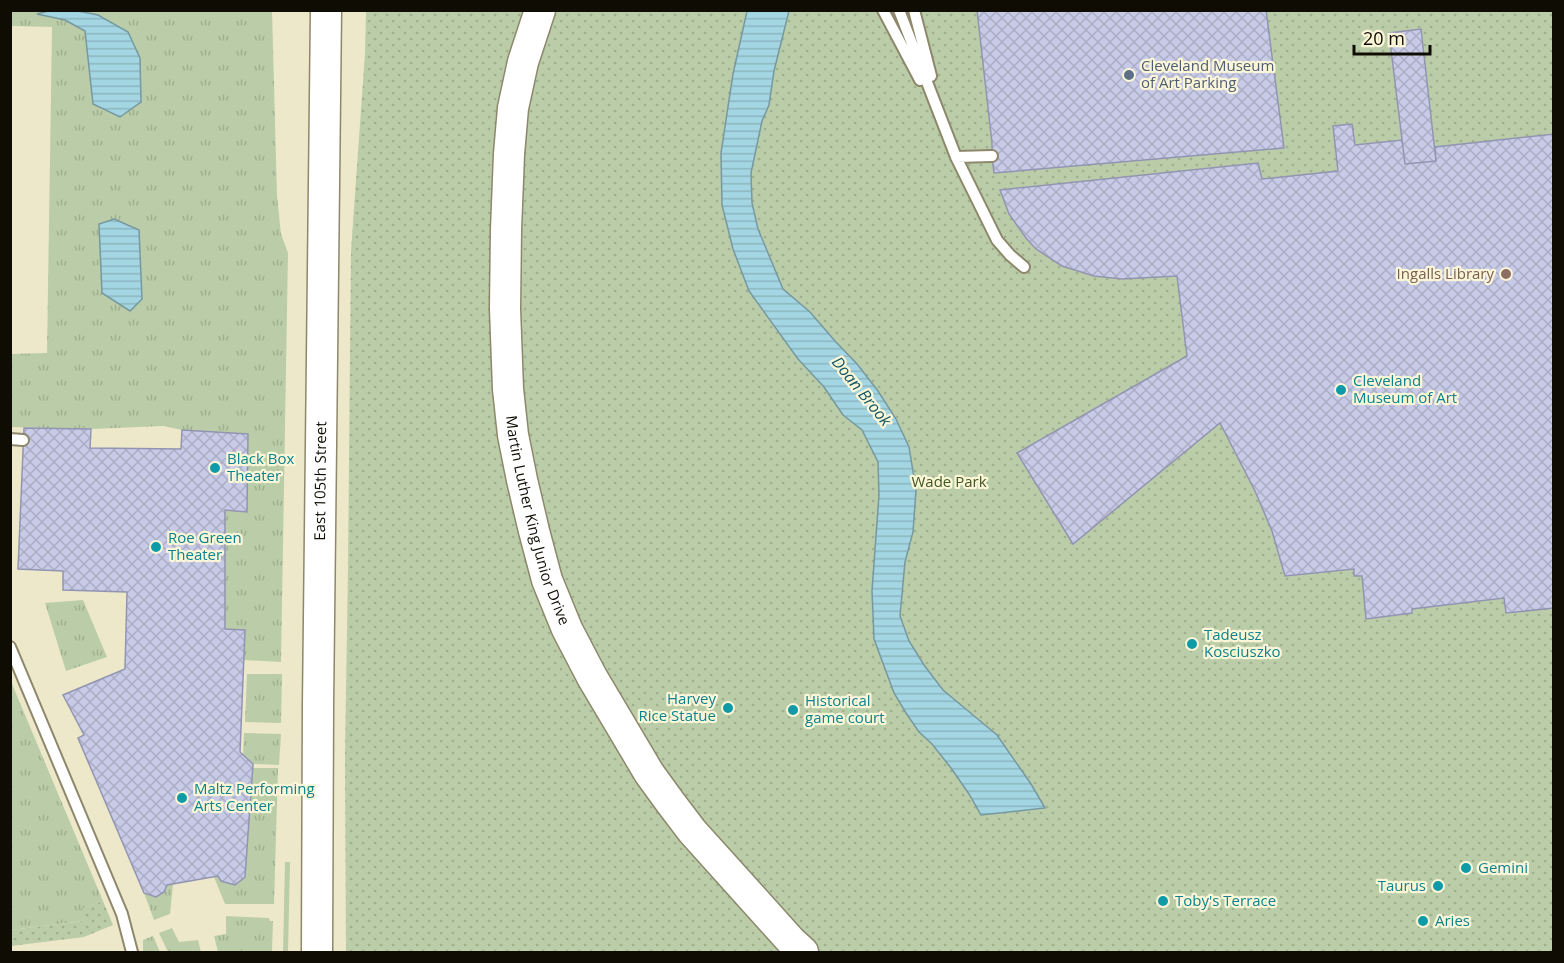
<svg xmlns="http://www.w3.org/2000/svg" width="1564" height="963" font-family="'Open Sans',sans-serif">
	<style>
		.grass { fill: url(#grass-tufts) }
		.park { fill: url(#park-dots) }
		.water { fill: url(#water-rules); stroke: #76999f; stroke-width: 1.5 }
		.building { fill: url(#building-cross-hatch); stroke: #9295b1; stroke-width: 1.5 }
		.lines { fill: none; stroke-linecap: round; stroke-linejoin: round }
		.lane-casing { stroke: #8d876b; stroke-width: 14 }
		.secondary-casing { stroke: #8d876b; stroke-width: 33 }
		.lane { stroke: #fff; stroke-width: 10 }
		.secondary { stroke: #fff; stroke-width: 30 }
		.service-dot { fill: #5c6f8a; stroke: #fbf6d7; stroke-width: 2 }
		.education-dot { fill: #8d6e63; stroke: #fbf6d7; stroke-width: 2 }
		.culture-dot { fill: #0f9aa8; stroke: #fbf6d7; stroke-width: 2 }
		.labels { text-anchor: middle; stroke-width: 4.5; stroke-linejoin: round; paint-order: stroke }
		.service-label { font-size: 15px; fill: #4e5e75; stroke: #fbf6d7; text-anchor: start }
		.education-label { font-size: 15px; fill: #785e54; stroke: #fbf6d7; text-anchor: end }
		.culture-label { font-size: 15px; fill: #0d838f; stroke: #fbf6d7; text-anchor: start }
		.street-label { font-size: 15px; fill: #0e0c03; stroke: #fbf6d7 }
		.park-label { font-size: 15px; fill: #415822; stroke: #fbf6d7 }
		.water-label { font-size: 16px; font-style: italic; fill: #115664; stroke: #fbf6d7 }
	</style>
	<defs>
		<pattern id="grass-tufts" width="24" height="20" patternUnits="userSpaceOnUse" patternTransform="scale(1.5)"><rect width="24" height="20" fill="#bbcda8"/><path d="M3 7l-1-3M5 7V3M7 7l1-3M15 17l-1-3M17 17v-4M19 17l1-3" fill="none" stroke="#a0af8f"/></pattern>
		<pattern id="park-dots" width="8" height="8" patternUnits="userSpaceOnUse" patternTransform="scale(1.5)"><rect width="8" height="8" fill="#bbcda8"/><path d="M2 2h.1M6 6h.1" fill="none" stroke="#a0af8f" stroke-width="1.8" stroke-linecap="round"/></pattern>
		<pattern id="water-rules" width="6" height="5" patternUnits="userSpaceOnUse" patternTransform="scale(1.5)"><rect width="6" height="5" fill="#a3d5e2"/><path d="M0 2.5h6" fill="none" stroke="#8bb6c0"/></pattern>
		<pattern id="building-cross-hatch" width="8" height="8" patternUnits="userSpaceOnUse" patternTransform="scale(1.5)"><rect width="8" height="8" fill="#c8cbe8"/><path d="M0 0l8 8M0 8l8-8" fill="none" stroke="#abadc5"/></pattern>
	</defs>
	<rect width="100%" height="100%" fill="#eee8ca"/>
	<path class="grass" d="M 11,11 L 272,11 L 277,196 L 281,234 L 288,253 L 281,662 L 244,660 L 245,630 L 225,629 L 225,510 L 247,511 L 248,434 L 182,430 L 163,426 L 91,429 L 11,427 L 10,354 L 47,353 L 52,27 L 11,26 Z
		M 83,600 L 107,657 L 66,671 L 45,603 Z
		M 247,674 L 282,674 L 281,723 L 245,722 Z
		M 10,679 L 103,901 L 80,910 L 83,921 L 11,930 Z
		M 244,733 L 281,734 L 279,765 L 253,764 L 243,755 Z
		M 252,768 L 278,768 L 274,904 L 225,904 L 214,877 L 218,876 L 221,881 L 235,885 L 244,877 Z
		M 285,862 L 290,862 L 288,952 L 283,952 Z
		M 173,884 L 170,914 L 154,920 L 144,893 L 156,897 L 167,885 Z
		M 226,916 L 269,918 L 270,921 L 273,921 L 272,952 L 218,952 L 214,936 L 226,934 Z
		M 172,928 L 179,942 L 198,940 L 201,952 L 168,952 L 159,933 Z
		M 153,936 L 160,952 L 143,952 L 143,940 Z"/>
	<path class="park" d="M 366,11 L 1553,11 L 1553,952 L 346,952 L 345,756 L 348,567 L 351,251 L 365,53 Z
		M 103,901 L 113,925 L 84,937 L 11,946 L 11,930 L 83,921 L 79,910 Z"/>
	<path class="water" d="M 48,11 L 78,11 L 98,15 L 128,32 L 140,58 L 141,102 L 120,117 L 93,104 L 85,31 L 65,20 L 37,14 Z
		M 747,11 L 789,11 L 774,71 L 769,105 L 762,121 L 751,173 L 752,203 L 758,229 L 783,289 L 810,312 L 835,341 L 857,364 L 878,391 L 896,419 L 909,447 L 916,490 L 913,532 L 905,562 L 900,616 L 909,641 L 924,665 L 943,690 L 997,735 L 1031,784 L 1045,808 L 981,815 L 969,794 L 951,768 L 932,744 L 919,732 L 906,713 L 894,693 L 874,639 L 872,591 L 879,495 L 878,462 L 862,430 L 843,415 L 824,387 L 798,359 L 749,291 L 733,249 L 722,205 L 721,153 L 733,74 Z
		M 114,219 L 139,230 L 142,299 L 130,311 L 102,293 L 99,224 Z"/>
	<path class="building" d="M 977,10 L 1266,10 L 1284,148 L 994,173 L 992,156 L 992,143 Z
		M 1421,29 L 1436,161 L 1405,164 L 1389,33 Z
		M 1352,124 L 1355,145 L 1402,140 L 1405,164 L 1436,161 L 1435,147 L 1554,134 L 1554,608 L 1506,613 L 1504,598 L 1412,609 L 1412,613 L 1366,619 L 1362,576 L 1354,576 L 1354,569 L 1285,576 L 1272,531 L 1255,491 L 1220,423 L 1073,544 L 1017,453 L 1187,356 L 1177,276 L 1122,279 L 1094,276 L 1062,266 L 1036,249 L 1026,238 L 1009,214 L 1000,190 L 1258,163 L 1262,179 L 1338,171 L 1333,126 Z
		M 24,428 L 91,429 L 90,448 L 181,449 L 182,430 L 248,434 L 247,512 L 225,510 L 225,629 L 245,630 L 240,752 L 253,764 L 245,877 L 235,885 L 221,881 L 218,876 L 167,885 L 164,892 L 156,897 L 144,893 L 78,738 L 84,735 L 63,695 L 125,669 L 127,592 L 63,590 L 63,571 L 18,569 Z"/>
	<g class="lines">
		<g class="lane-casing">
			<path id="lane" d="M 883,10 L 920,80
				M 899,10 L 956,157 L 997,240 L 1010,255 L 1024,267
				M 914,10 L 931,76
				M 956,157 L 992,156
				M 10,439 L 23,440
				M 10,647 L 122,914 L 132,952"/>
		</g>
		<g class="secondary-casing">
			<g id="secondary">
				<path id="s1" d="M 540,10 L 523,62 L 513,108 L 509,154 L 506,230 L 505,309 L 508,389 L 513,435 L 522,480 L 534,531 L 547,580 L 567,629 L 592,677 L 649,773 L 670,802 L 692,831 L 791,941 L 803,952"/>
				<path id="s2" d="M 317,952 L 318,706 L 326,10"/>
			</g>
		</g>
		<use href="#lane" class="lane"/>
		<use href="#secondary" class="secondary"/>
	</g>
	<circle class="service-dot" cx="1129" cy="75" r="6"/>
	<circle class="education-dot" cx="1506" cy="274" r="6"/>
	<g class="culture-dot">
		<circle cx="1341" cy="390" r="6"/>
		<circle cx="215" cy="468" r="6"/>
		<circle cx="156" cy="547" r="6"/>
		<circle cx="1192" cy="644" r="6"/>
		<circle cx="728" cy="708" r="6"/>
		<circle cx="793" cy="710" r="6"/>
		<circle cx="182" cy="798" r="6"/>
		<circle cx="1466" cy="868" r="6"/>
		<circle cx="1438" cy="886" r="6"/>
		<circle cx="1163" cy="901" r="6"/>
		<circle cx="1423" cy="921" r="6"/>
	</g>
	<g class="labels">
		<g class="service-label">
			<text x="1141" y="71">Cleveland Museum<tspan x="1141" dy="17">of Art Parking</tspan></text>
		</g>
		<g class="education-label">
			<text x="1494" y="279">Ingalls Library</text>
		</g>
		<g class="culture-label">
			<text x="1353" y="386">Cleveland<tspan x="1353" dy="17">Museum of Art</tspan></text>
			<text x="227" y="464">Black Box<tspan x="227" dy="17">Theater</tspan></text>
			<text x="168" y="543">Roe Green<tspan x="168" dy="17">Theater</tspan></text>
			<text x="1204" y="640">Tadeusz<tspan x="1204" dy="17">Kosciuszko</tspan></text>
			<text x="716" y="704" text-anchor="end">Harvey<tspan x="716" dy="17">Rice Statue</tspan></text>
			<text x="805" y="706">Historical<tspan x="805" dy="17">game court</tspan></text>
			<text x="194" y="794">Maltz Performing<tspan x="194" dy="17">Arts Center</tspan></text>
			<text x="1478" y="873">Gemini</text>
			<text x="1426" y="891" text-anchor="end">Taurus</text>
			<text x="1175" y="906">Toby's Terrace</text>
			<text x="1435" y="926">Aries</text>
		</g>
		<g class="street-label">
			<text dy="5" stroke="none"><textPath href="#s2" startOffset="471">East 105th Street</textPath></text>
			<text dy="5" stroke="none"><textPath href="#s1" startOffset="518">Martin Luther King Junior Drive</textPath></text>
		</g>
		<g class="park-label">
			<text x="949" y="487">Wade Park</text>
		</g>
		<g class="water-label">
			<text transform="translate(862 391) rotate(51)" y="6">Doan Brook</text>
		</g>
	</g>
	<rect width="1564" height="963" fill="none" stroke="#0e0c03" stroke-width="24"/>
	<path d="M1354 45v9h76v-9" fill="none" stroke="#0e0c03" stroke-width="3"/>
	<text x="1363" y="45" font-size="18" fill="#0e0c03" stroke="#fbf6d7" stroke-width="4.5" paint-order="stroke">20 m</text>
</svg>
